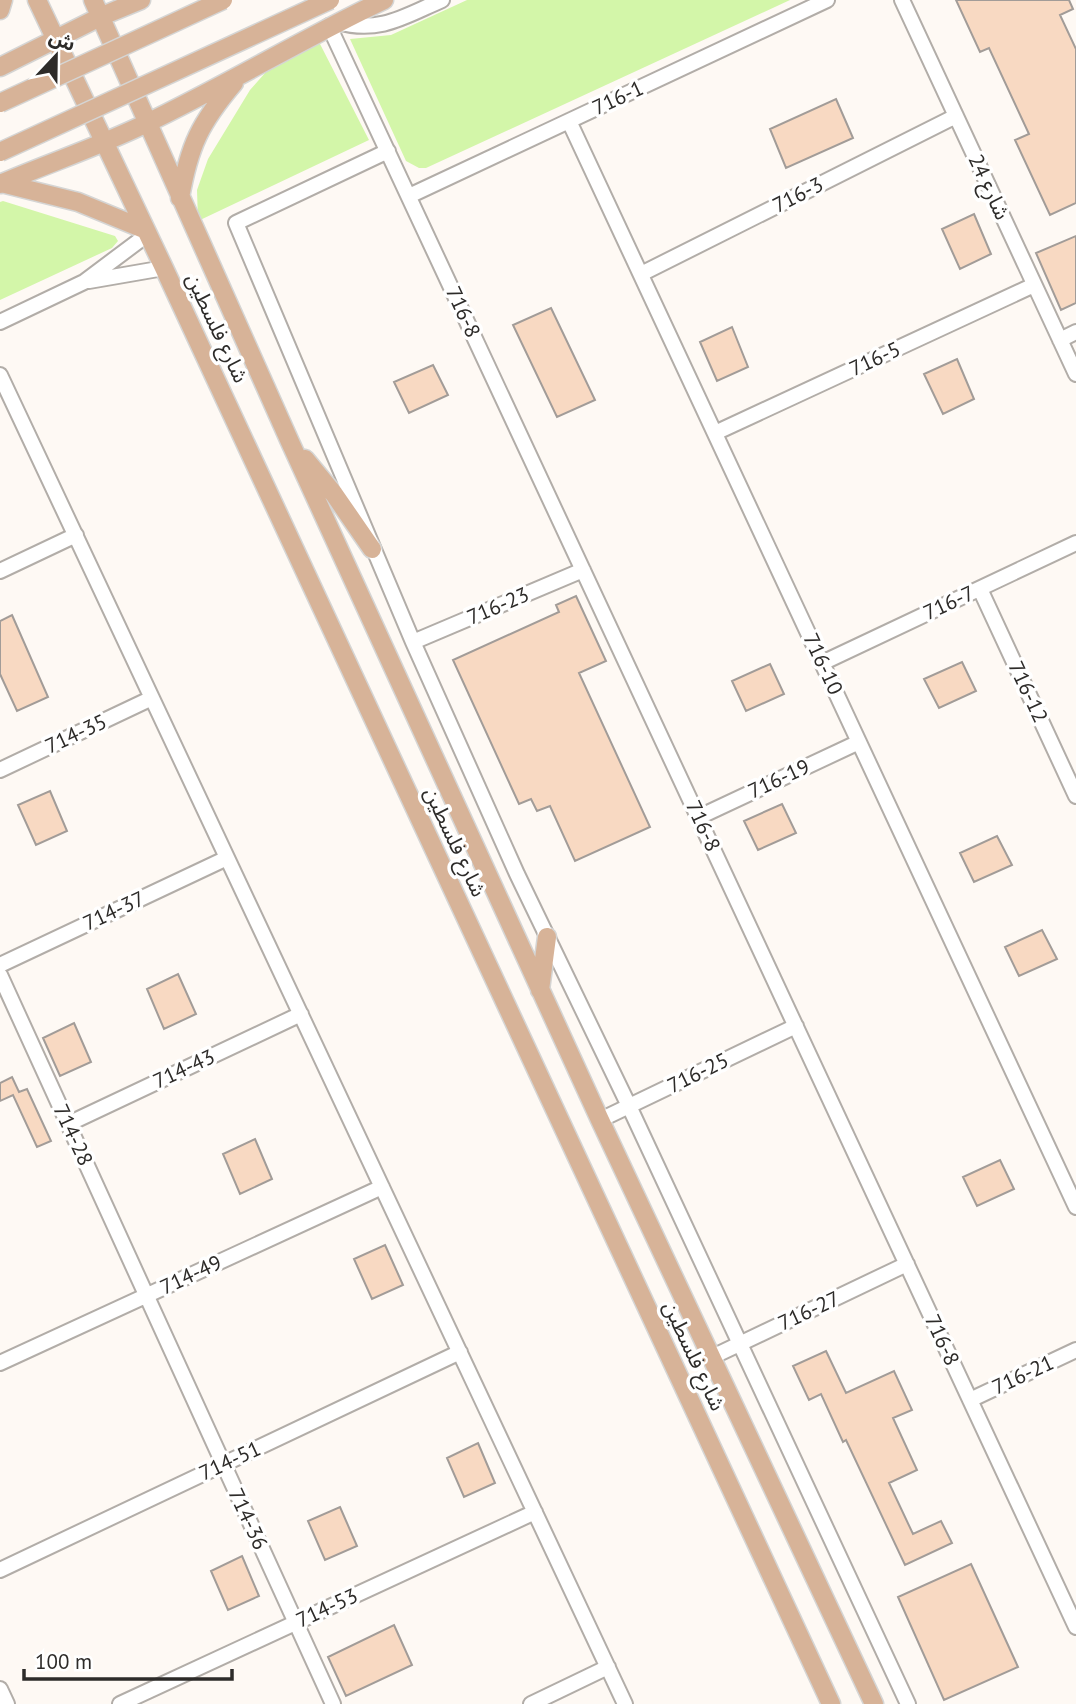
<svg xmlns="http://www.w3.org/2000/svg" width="1076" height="1704" font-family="'PT Sans','Noto Sans Arabic',sans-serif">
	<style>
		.green { fill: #d3f6a9 }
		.building { fill: #f8d9c2; stroke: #a29c98; stroke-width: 2 }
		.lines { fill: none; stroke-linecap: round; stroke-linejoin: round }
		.minor-casing { stroke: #b2ada8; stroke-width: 18 }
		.major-casing { stroke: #d5d5d4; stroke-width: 21 }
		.minor { stroke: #fff; stroke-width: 14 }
		.major { stroke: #d7b398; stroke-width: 18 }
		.major-bridge-casing { stroke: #d5d5d4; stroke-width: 21; stroke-linecap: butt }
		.major-bridge { stroke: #d7b398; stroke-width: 18 }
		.labels { text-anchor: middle; stroke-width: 7; stroke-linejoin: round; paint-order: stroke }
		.street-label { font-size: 21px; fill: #2d2b29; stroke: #fff }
	</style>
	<rect width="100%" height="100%" fill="#fef9f4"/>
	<path class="green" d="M 467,0 L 790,0 L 426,168 L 419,168 L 406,161 L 350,39 L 391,35 Z
		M 319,42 L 369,140 L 198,221 L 197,190 L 208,159 L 250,90 L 273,64 Z
		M 3,201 L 115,236 L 118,241 L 112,248 L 0,300 L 0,202 Z"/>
	<path class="building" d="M 956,0 L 1069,0 L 1073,9 L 1060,15 L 1076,49 L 1076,203 L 1050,215 L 1015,140 L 1029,134 L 989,48 L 980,52 Z
		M 836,99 L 853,138 L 786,168 L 770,129 Z
		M 974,214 L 991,254 L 960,269 L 942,229 Z
		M 1076,236 L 1076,303 L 1061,310 L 1036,253 Z
		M 551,308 L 595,400 L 557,417 L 513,325 Z
		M 732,327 L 748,367 L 717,381 L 700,342 Z
		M 957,359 L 974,399 L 943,414 L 924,374 Z
		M 433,365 L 448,395 L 409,413 L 394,382 Z
		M 576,596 L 606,661 L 579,673 L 650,827 L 575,861 L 550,806 L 537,811 L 531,799 L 519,804 L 453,660 L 559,612 L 556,605 Z
		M 12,615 L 48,697 L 17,711 L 0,674 L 0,621 Z
		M 962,662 L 976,691 L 939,708 L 924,679 Z
		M 770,664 L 784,694 L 746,711 L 732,681 Z
		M 50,791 L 67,831 L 36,845 L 18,805 Z
		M 782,804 L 796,833 L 758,850 L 744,821 Z
		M 997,836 L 1012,865 L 974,882 L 960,853 Z
		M 1042,930 L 1057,959 L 1019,976 L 1005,947 Z
		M 178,974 L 196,1014 L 164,1029 L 147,989 Z
		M 74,1023 L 91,1062 L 60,1076 L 43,1038 Z
		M 12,1077 L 19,1092 L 27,1089 L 51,1141 L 37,1147 L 13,1095 L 0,1101 L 0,1083 Z
		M 255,1139 L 272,1179 L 240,1194 L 223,1154 Z
		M 1000,1160 L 1014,1189 L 977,1206 L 963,1177 Z
		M 385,1245 L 403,1285 L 372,1299 L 354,1259 Z
		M 826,1351 L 846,1393 L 894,1371 L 912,1410 L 893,1418 L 917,1470 L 889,1483 L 913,1534 L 941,1521 L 952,1543 L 905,1565 L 846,1440 L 843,1442 L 821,1394 L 809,1400 L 793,1366 Z
		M 478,1443 L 495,1483 L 464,1497 L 447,1458 Z
		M 340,1507 L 357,1546 L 325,1560 L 308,1521 Z
		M 242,1556 L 259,1596 L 228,1610 L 211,1571 Z
		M 971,1564 L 1018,1667 L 944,1700 L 898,1597 Z
		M 394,1625 L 412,1665 L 346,1696 L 328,1657 Z"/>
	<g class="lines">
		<g class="minor-casing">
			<path id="minor" d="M 902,0 L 1076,374
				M 338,22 C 379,34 405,16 442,0
				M 329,26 L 1076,1627
				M 569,121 L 1076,1207
				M 388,151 L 236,223 L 413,642 L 517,874 L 629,1106 L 908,1704
				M 409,196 L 827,0
				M 641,274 L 956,116
				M 89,281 L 164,268
				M 0,322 L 84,282 L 148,234
				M 1060,340 L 1076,332
				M 0,375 L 625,1704
				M 715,433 L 1034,285
				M 0,571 L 76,535
				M 980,589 L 1076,796
				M 413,642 L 583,570
				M 822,663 L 1076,543
				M 0,770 L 152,698
				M 699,817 L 859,742
				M 0,965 L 227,858
				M 0,975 L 333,1704
				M 600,1120 L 796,1026
				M 68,1124 L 301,1014
				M 710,1358 L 907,1264
				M 0,1363 L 382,1187
				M 970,1400 L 1076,1350
				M 0,1570 L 460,1352
				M 0,1689 L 7,1704
				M 120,1704 L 535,1512
				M 531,1704 L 608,1667"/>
		</g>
		<g class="major-casing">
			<path id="major" d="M 37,0 L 164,268 L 831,1704
				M 93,0 L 290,442 L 600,1120 L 874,1704
				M 0,10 L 3,0
				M 0,67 L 102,16 L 141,0
				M 1,183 L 78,202 L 146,230
				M 0,184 C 49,163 100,146 147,123 C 228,84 304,38 384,0
				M 180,198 C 189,146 200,123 234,83
				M 305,459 L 334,494 L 372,549
				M 540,990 L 547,937"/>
		</g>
		<use href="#minor" class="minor"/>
		<use href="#major" class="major"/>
		<g class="major-bridge-casing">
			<path id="major-bridge" d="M 0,103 L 223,0
				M 0,152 L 330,0"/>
		</g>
		<use href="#major-bridge" class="major-bridge"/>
	</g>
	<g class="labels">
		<g class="street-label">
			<text transform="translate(618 98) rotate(-25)" y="7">716-1</text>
			<text transform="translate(989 187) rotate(65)" y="7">شارع 24</text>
			<text transform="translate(798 195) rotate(-27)" y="7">716-3</text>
			<text transform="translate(463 312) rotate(65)" y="7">716-8</text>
			<text transform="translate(217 328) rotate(65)" y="7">شارع فلسطين</text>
			<text transform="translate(875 359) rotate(-25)" y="7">716-5</text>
			<text transform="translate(949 603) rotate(-25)" y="7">716-7</text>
			<text transform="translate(498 606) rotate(-23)" y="7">716-23</text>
			<text transform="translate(823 664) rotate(65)" y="7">716-10</text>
			<text transform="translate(1028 692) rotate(65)" y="7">716-12</text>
			<text transform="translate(76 734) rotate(-25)" y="7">714-35</text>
			<text transform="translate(779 779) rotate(-25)" y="7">716-19</text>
			<text transform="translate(703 826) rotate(65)" y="7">716-8</text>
			<text transform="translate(455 842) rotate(65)" y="7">شارع فلسطين</text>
			<text transform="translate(114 911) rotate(-25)" y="7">714-37</text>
			<text transform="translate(184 1069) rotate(-25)" y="7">714-43</text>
			<text transform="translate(698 1073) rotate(-26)" y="7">716-25</text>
			<text transform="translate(73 1135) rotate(65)" y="7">714-28</text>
			<text transform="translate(191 1275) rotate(-25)" y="7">714-49</text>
			<text transform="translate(809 1311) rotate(-25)" y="7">716-27</text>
			<text transform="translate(942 1340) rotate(65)" y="7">716-8</text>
			<text transform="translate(694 1356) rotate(65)" y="7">شارع فلسطين</text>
			<text transform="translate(1023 1375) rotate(-25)" y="7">716-21</text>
			<text transform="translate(230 1461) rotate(-25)" y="7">714-51</text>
			<text transform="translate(248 1519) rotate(65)" y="7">714-36</text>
			<text transform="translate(327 1608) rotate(-25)" y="7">714-53</text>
		</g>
	</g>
	<g transform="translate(56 56) rotate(22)" stroke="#ffffff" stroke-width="5" paint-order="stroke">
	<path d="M0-5L12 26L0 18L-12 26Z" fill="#2d2b29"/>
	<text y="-10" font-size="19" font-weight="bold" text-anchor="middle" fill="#2d2b29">ش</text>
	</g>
	<path d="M24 1669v10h208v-10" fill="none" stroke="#2d2b29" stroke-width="3.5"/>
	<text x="35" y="1669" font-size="21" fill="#2d2b29" stroke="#ffffff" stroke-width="5" paint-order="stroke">100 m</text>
</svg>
